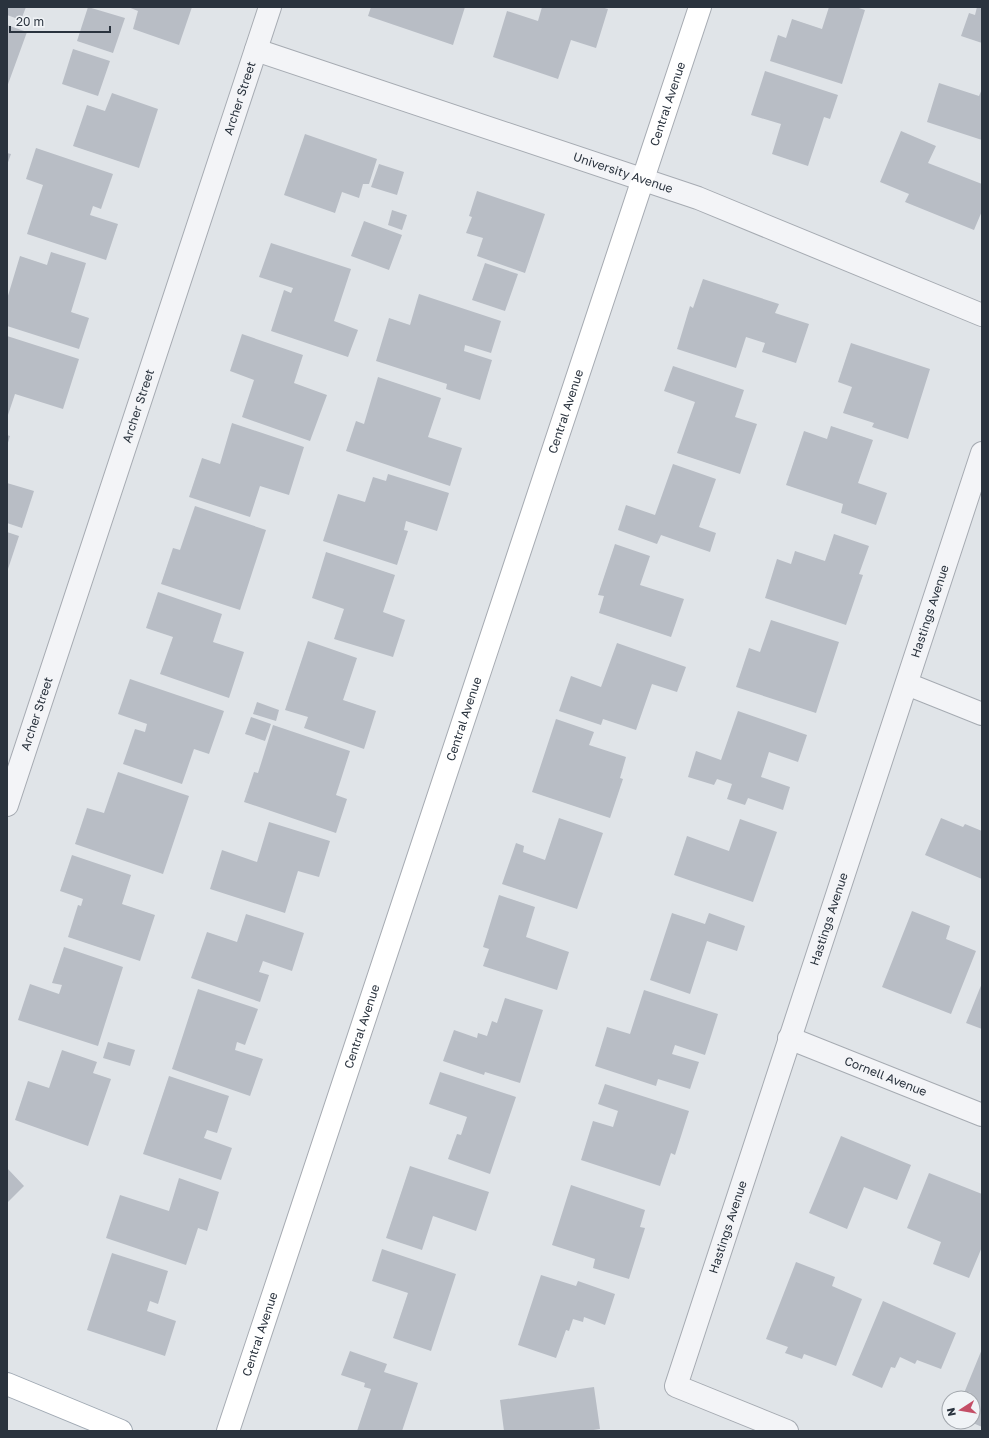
<svg xmlns="http://www.w3.org/2000/svg" width="989" height="1438" font-family="'Golos Text',sans-serif">
	<style>
		.building { fill: #b8bdc5 }
		.lines { fill: none; stroke-linecap: round; stroke-linejoin: round }
		.street-casing { stroke: #a6abb2; stroke-width: 24 }
		.secondary-casing { stroke: #a6abb2; stroke-width: 24 }
		.primary-casing { stroke: #a0a9b3; stroke-width: 24 }
		.street { stroke: #f3f4f7; stroke-width: 22 }
		.secondary { stroke: #fff; stroke-width: 22 }
		.primary { stroke: #fff; stroke-width: 22 }
		.labels { text-anchor: middle; stroke-width: 3; stroke-linejoin: round; paint-order: stroke }
		.street-label { font-size: 12px; fill: #2a333e; stroke: #f0f3f6 }
	</style>
	<rect width="100%" height="100%" fill="#e0e4e8"/>
	<path class="building" d="M 7,7 L 26,7 L 21,20 L 7,15 Z
		M 88,7 L 125,18 L 113,53 L 77,41 Z
		M 128,7 L 192,7 L 179,45 L 133,29 L 138,11 Z
		M 371,7 L 465,7 L 453,45 L 368,16 Z
		M 542,7 L 601,7 L 608,9 L 596,48 L 571,40 L 558,79 L 493,57 L 507,11 L 538,21 Z
		M 829,7 L 856,7 L 865,10 L 842,84 L 770,61 L 778,35 L 786,38 L 792,19 L 822,29 Z
		M 977,7 L 982,7 L 982,43 L 961,36 L 969,13 L 975,15 Z
		M 7,25 L 27,32 L 7,87 Z
		M 73,49 L 110,61 L 98,96 L 62,84 Z
		M 765,71 L 838,95 L 830,119 L 824,117 L 808,166 L 772,154 L 781,124 L 751,115 Z
		M 939,83 L 979,96 L 982,89 L 982,140 L 927,122 Z
		M 112,93 L 158,109 L 139,168 L 73,146 L 87,105 L 105,111 Z
		M 901,131 L 936,146 L 928,163 L 982,184 L 982,211 L 974,230 L 905,202 L 909,194 L 880,182 Z
		M 305,134 L 377,159 L 369,184 L 363,184 L 359,198 L 342,192 L 335,213 L 284,195 Z
		M 36,148 L 113,174 L 101,209 L 93,206 L 90,215 L 118,224 L 106,260 L 27,234 L 43,185 L 26,179 Z
		M 7,153 L 11,154 L 7,165 Z
		M 379,164 L 404,172 L 397,195 L 371,187 Z
		M 477,191 L 545,214 L 525,273 L 477,256 L 483,238 L 466,233 L 472,217 L 469,216 Z
		M 392,210 L 407,215 L 402,230 L 388,225 Z
		M 364,221 L 402,235 L 389,270 L 351,256 Z
		M 271,243 L 351,269 L 334,321 L 358,330 L 348,357 L 271,331 L 284,290 L 291,293 L 293,288 L 259,277 Z
		M 51,252 L 86,263 L 71,312 L 89,318 L 79,349 L 7,326 L 7,299 L 20,256 L 47,265 Z
		M 485,263 L 518,274 L 505,311 L 472,300 Z
		M 703,279 L 779,304 L 775,313 L 809,324 L 796,363 L 762,352 L 765,343 L 746,337 L 736,368 L 677,349 L 690,306 L 693,308 Z
		M 419,294 L 501,321 L 491,353 L 465,345 L 464,351 L 492,360 L 480,400 L 446,389 L 447,384 L 376,361 L 389,318 L 410,325 Z
		M 242,334 L 303,355 L 294,383 L 327,395 L 310,441 L 242,417 L 254,380 L 230,371 Z
		M 7,336 L 79,359 L 63,409 L 15,394 L 7,418 Z
		M 851,343 L 930,369 L 908,439 L 872,427 L 874,423 L 843,413 L 852,387 L 838,382 Z
		M 673,366 L 744,390 L 735,417 L 757,424 L 740,474 L 677,453 L 695,402 L 664,391 Z
		M 378,377 L 441,398 L 428,437 L 462,448 L 450,486 L 346,451 L 356,421 L 364,424 Z
		M 232,423 L 304,447 L 289,495 L 260,486 L 250,517 L 189,497 L 202,458 L 220,464 Z
		M 831,426 L 873,440 L 858,483 L 887,493 L 876,525 L 841,513 L 843,504 L 786,485 L 804,431 L 827,439 Z
		M 7,435 L 10,436 L 7,446 Z
		M 673,464 L 716,479 L 699,527 L 716,533 L 710,552 L 661,535 L 657,544 L 618,530 L 626,505 L 655,515 Z
		M 388,474 L 449,493 L 437,531 L 406,521 L 404,530 L 408,531 L 397,565 L 323,541 L 338,494 L 365,502 L 373,477 L 386,481 Z
		M 7,483 L 34,491 L 22,528 L 7,523 Z
		M 195,506 L 266,530 L 240,610 L 161,584 L 173,548 L 180,550 Z
		M 7,532 L 19,536 L 7,572 Z
		M 834,534 L 869,546 L 859,574 L 863,575 L 846,625 L 765,598 L 777,559 L 791,564 L 795,551 L 825,561 Z
		M 615,544 L 650,556 L 640,585 L 684,599 L 671,637 L 599,613 L 604,596 L 598,595 Z
		M 326,552 L 395,575 L 383,612 L 405,620 L 393,657 L 334,639 L 344,609 L 312,598 Z
		M 158,592 L 222,614 L 213,642 L 244,652 L 229,698 L 160,674 L 173,637 L 146,628 Z
		M 771,620 L 839,642 L 816,713 L 736,687 L 749,648 L 760,652 Z
		M 308,641 L 357,658 L 343,700 L 376,711 L 364,749 L 304,728 L 308,717 L 285,710 Z
		M 617,643 L 686,667 L 677,692 L 652,684 L 636,730 L 603,719 L 601,725 L 559,711 L 571,676 L 601,687 Z
		M 130,679 L 224,711 L 209,754 L 194,749 L 182,784 L 123,764 L 135,729 L 145,732 L 147,724 L 118,714 Z
		M 257,702 L 279,710 L 276,721 L 253,714 Z
		M 738,711 L 807,735 L 798,762 L 769,752 L 761,777 L 790,787 L 783,810 L 748,798 L 745,805 L 727,799 L 732,784 L 717,779 L 714,785 L 688,777 L 696,751 L 721,760 Z
		M 251,717 L 271,724 L 265,741 L 245,734 Z
		M 556,719 L 594,732 L 589,745 L 626,757 L 620,778 L 623,779 L 610,818 L 532,792 Z
		M 273,725 L 350,751 L 336,795 L 347,799 L 336,833 L 244,802 L 254,772 L 258,773 Z
		M 118,772 L 189,796 L 163,874 L 75,844 L 87,808 L 104,813 Z
		M 559,818 L 603,833 L 577,909 L 502,884 L 516,843 L 524,846 L 523,852 L 545,860 Z
		M 941,818 L 963,827 L 965,824 L 982,831 L 982,879 L 925,855 Z
		M 740,819 L 777,832 L 753,902 L 674,875 L 687,836 L 729,851 Z
		M 269,822 L 330,841 L 319,877 L 298,871 L 285,913 L 210,889 L 222,850 L 257,862 Z
		M 72,855 L 131,875 L 122,904 L 155,915 L 140,961 L 68,937 L 78,905 L 81,906 L 83,899 L 60,891 Z
		M 499,895 L 535,907 L 526,937 L 569,952 L 557,990 L 483,966 L 489,949 L 483,947 Z
		M 912,911 L 950,926 L 946,939 L 976,951 L 951,1014 L 882,987 Z
		M 672,913 L 705,924 L 709,913 L 745,926 L 737,951 L 707,941 L 690,994 L 650,980 Z
		M 246,914 L 304,933 L 292,971 L 263,961 L 259,972 L 269,975 L 260,1002 L 191,978 L 207,932 L 237,942 Z
		M 64,947 L 123,967 L 98,1046 L 18,1020 L 30,984 L 59,994 L 62,985 L 52,983 Z
		M 982,983 L 982,1029 L 966,1023 Z
		M 198,989 L 258,1009 L 245,1045 L 237,1042 L 235,1050 L 263,1059 L 250,1096 L 172,1069 Z
		M 644,990 L 718,1014 L 705,1055 L 675,1045 L 672,1054 L 699,1062 L 690,1089 L 658,1079 L 656,1086 L 595,1066 L 607,1027 L 630,1034 Z
		M 505,998 L 543,1010 L 520,1083 L 485,1072 L 484,1075 L 443,1061 L 454,1030 L 477,1038 L 478,1033 L 487,1036 L 492,1021 L 497,1023 Z
		M 108,1042 L 135,1050 L 130,1066 L 103,1058 Z
		M 62,1050 L 97,1062 L 93,1073 L 111,1079 L 88,1146 L 15,1120 L 28,1081 L 49,1088 Z
		M 440,1072 L 516,1097 L 490,1174 L 448,1159 L 457,1134 L 461,1135 L 467,1117 L 429,1104 Z
		M 169,1076 L 229,1096 L 217,1133 L 207,1130 L 204,1138 L 232,1148 L 221,1180 L 143,1154 Z
		M 605,1084 L 689,1111 L 675,1155 L 671,1153 L 660,1186 L 581,1160 L 593,1121 L 613,1127 L 618,1111 L 598,1104 Z
		M 841,1136 L 911,1165 L 897,1200 L 864,1187 L 847,1229 L 809,1213 Z
		M 410,1166 L 489,1192 L 476,1231 L 433,1216 L 422,1250 L 386,1238 Z
		M 7,1168 L 24,1186 L 7,1203 Z
		M 929,1173 L 982,1194 L 982,1247 L 969,1278 L 933,1264 L 941,1242 L 907,1228 Z
		M 179,1178 L 219,1192 L 207,1231 L 198,1228 L 186,1265 L 106,1238 L 120,1195 L 169,1211 Z
		M 571,1185 L 645,1210 L 640,1227 L 645,1228 L 629,1279 L 593,1268 L 595,1259 L 552,1245 Z
		M 382,1249 L 456,1274 L 431,1351 L 393,1338 L 408,1293 L 372,1281 Z
		M 112,1253 L 168,1271 L 158,1304 L 150,1301 L 147,1311 L 176,1321 L 165,1356 L 87,1330 Z
		M 796,1262 L 835,1277 L 832,1286 L 862,1299 L 836,1366 L 804,1354 L 802,1359 L 785,1353 L 788,1347 L 766,1339 Z
		M 541,1275 L 576,1286 L 578,1281 L 615,1294 L 605,1325 L 584,1317 L 583,1322 L 573,1319 L 569,1331 L 566,1330 L 556,1358 L 518,1345 Z
		M 883,1301 L 956,1333 L 941,1369 L 917,1360 L 915,1364 L 900,1357 L 895,1368 L 891,1367 L 882,1388 L 852,1375 Z
		M 982,1349 L 982,1427 L 973,1423 L 975,1416 L 973,1415 L 973,1398 L 962,1398 Z
		M 350,1351 L 387,1364 L 384,1372 L 418,1383 L 402,1431 L 357,1431 L 371,1389 L 364,1387 L 365,1383 L 341,1375 Z
		M 594,1387 L 600,1429 L 587,1431 L 504,1431 L 500,1400 Z"/>
	<g class="lines">
		<g class="street-casing">
			<g id="street">
				<path id="s1" d="M 256,50 L 698,198 L 982,315"/>
				<path d="M 907,684 L 982,714"/>
				<path id="s2" d="M 7,805 L 270,7"/>
				<path id="s3" d="M 789,1038 L 982,1115"/>
				<path id="s4" d="M 787,1431 L 676,1386 L 982,453"/>
			</g>
		</g>
		<g class="secondary-casing">
			<g id="secondary">
				<path id="s5" d="M 228,1431 L 700,7"/>
			</g>
		</g>
		<g class="primary-casing">
			<path id="primary" d="M 7,1384 L 121,1431"/>
		</g>
		<use href="#street" class="street"/>
		<use href="#secondary" class="secondary"/>
		<use href="#primary" class="primary"/>
	</g>
	<g class="labels">
		<g class="street-label">
			<text dy="4" stroke="none"><textPath href="#s2" startOffset="744">Archer Street</textPath></text>
			<text dy="4" stroke="none"><textPath href="#s5" startOffset="1398">Central Avenue</textPath></text>
			<text dy="4" stroke="none"><textPath href="#s1" startOffset="387">University Avenue</textPath></text>
			<text dy="4" stroke="none"><textPath href="#s2" startOffset="420">Archer Street</textPath></text>
			<text dy="4" stroke="none"><textPath href="#s5" startOffset="1074">Central Avenue</textPath></text>
			<text dy="4" stroke="none"><textPath href="#s4" startOffset="935">Hastings Avenue</textPath></text>
			<text dy="4" stroke="none"><textPath href="#s2" startOffset="96">Archer Street</textPath></text>
			<text dy="4" stroke="none"><textPath href="#s5" startOffset="750">Central Avenue</textPath></text>
			<text dy="4" stroke="none"><textPath href="#s4" startOffset="611">Hastings Avenue</textPath></text>
			<text dy="4" stroke="none"><textPath href="#s5" startOffset="426">Central Avenue</textPath></text>
			<text dy="4" stroke="none"><textPath href="#s3" startOffset="104">Cornell Avenue</textPath></text>
			<text dy="4" stroke="none"><textPath href="#s4" startOffset="287">Hastings Avenue</textPath></text>
			<text dy="4" stroke="none"><textPath href="#s5" startOffset="102">Central Avenue</textPath></text>
		</g>
	</g>
	<rect width="989" height="1438" fill="none" stroke="#2a333e" stroke-width="16"/>
	<g transform="translate(961 1410) rotate(258)"><circle r="19" fill="#f0f3f6" stroke="#a1a6ac"/>
	<path d="M0-3L7 15L0 10L-7 15Z" fill="#c44e66"/>
	<text y="-6" font-size="11" font-weight="bold" text-anchor="middle" fill="#2a333e">N</text>
	</g>
	<path d="M10 26v6h100v-6" fill="none" stroke="#2a333e" stroke-width="2"/>
	<text x="16" y="26" font-size="12" fill="#2a333e" stroke="#f0f3f6" stroke-width="3" paint-order="stroke">20 m</text>
</svg>
